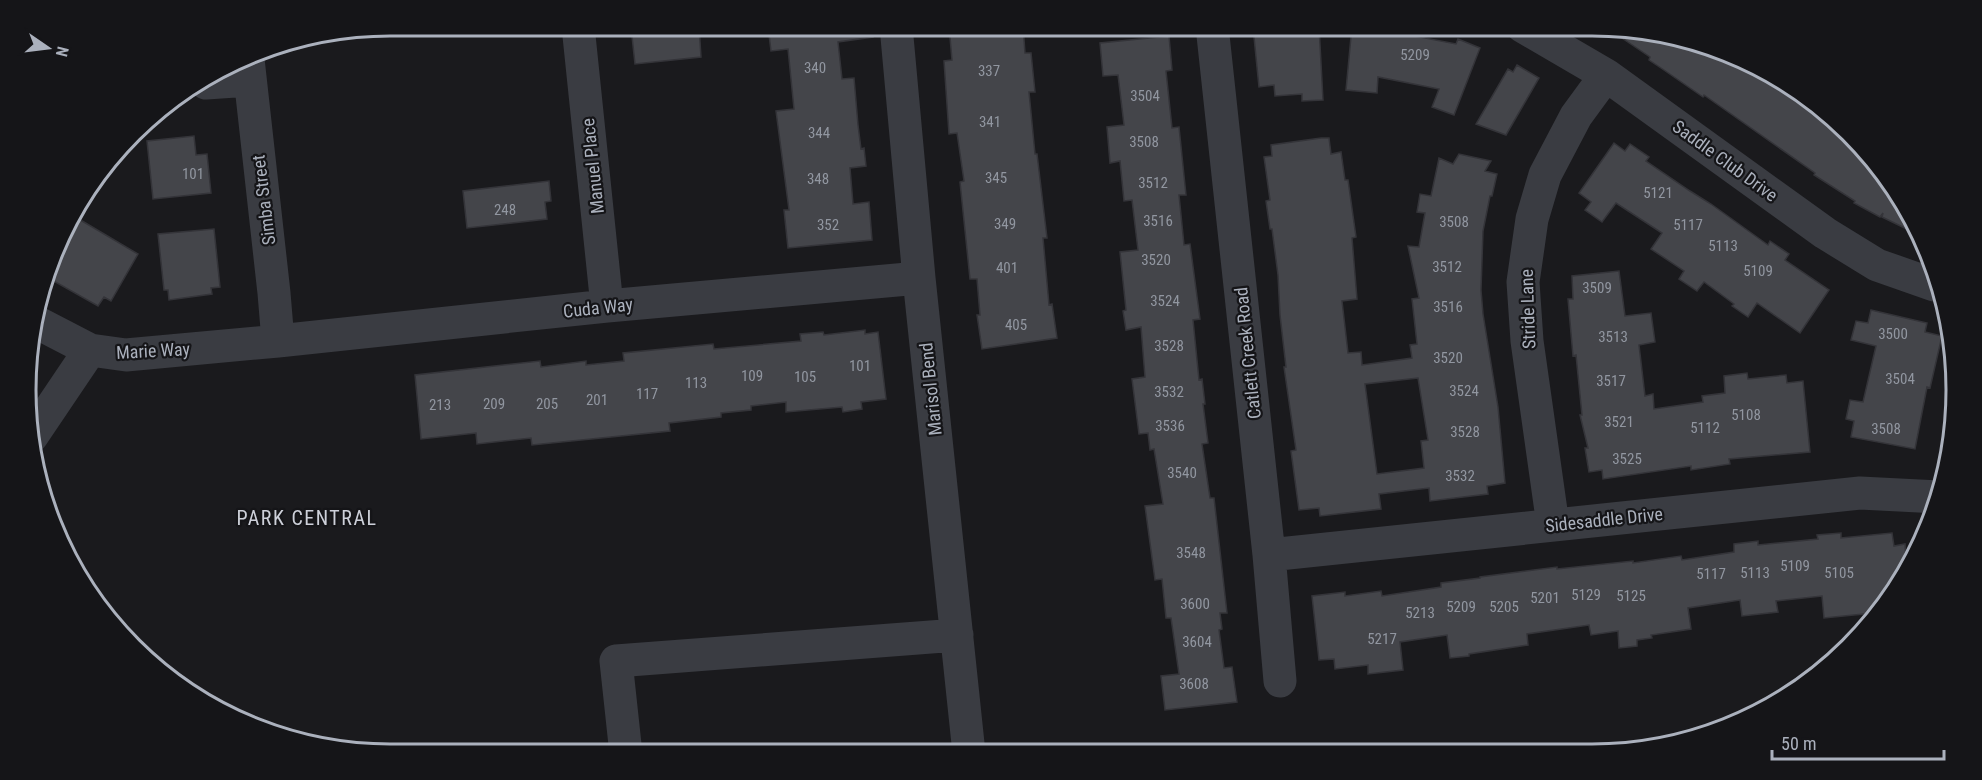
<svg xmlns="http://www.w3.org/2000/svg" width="1982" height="780" font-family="'Roboto Condensed',sans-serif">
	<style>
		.building { fill: #44454a; stroke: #343439; stroke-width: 1.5; fill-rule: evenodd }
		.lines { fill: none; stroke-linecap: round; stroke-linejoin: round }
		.minor { stroke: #3a3c42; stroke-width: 33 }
		.labels { text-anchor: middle; stroke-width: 4.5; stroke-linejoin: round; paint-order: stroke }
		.number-label { font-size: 15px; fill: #9196a0 }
		.street-label { font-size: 18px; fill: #abb1bd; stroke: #151518 }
		.neighbourhood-label { font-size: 20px; letter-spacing: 1.5px; fill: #cdd0d9; stroke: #151518 }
		.rim { fill: none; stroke: #abb1bd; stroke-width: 3 }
	</style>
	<rect width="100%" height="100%" fill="#1a1a1d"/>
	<path class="building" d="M 648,26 L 699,26 L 701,57 L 635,64 L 631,27 Z
		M 768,26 L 872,26 L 873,37 L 838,42 L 842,79 L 854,78 L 858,125 L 861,149 L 864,148 L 866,166 L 850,168 L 853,204 L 869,202 L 872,240 L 788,248 L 784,210 L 789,210 L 776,111 L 794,109 L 788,49 L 771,51 Z
		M 949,26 L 1023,26 L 1025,53 L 1031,53 L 1035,92 L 1029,92 L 1035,154 L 1037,154 L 1047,238 L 1043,238 L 1049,305 L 1052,304 L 1057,338 L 982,349 L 977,315 L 980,315 L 977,279 L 970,279 L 960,182 L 964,181 L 957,133 L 949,134 L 944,61 L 952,60 Z
		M 1269,26 L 1319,26 L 1323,100 L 1302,101 L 1302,94 L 1275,96 L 1274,85 L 1259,87 L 1253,27 Z
		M 1352,26 L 1383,26 L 1383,30 L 1456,44 L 1458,39 L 1480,48 L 1454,115 L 1432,107 L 1439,89 L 1378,77 L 1377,93 L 1346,90 Z
		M 1607,28 L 1687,38 L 1814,101 L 1908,208 L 1917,234 L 1882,217 L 1883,213 L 1880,217 L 1854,203 L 1855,201 L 1814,175 L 1815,173 L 1704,95 L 1703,97 L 1661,68 L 1649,60 L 1650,57 Z
		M 1169,36 L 1172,70 L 1166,71 L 1172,128 L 1179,127 L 1186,195 L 1179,195 L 1184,245 L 1190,244 L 1200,319 L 1193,320 L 1199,380 L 1202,379 L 1205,404 L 1203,404 L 1208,443 L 1202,444 L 1210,498 L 1214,498 L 1227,613 L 1220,613 L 1222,629 L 1219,630 L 1224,668 L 1232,667 L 1237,702 L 1165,710 L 1161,676 L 1179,674 L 1171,618 L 1166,618 L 1162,579 L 1155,580 L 1145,506 L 1163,504 L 1154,449 L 1150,450 L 1148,433 L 1139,434 L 1132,379 L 1145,377 L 1141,327 L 1126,330 L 1123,311 L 1126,310 L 1120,252 L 1138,250 L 1132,200 L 1124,201 L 1120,161 L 1110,163 L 1107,127 L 1124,125 L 1118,75 L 1103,76 L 1100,43 Z
		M 1517,65 L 1539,78 L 1506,135 L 1476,124 L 1508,69 L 1513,72 Z
		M 194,136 L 196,155 L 207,154 L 211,193 L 153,199 L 147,141 Z
		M 1321,138 L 1329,138 L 1331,154 L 1341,152 L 1345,180 L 1348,180 L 1356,237 L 1352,238 L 1357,299 L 1342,301 L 1348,353 L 1361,352 L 1362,365 L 1412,358 L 1410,345 L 1417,344 L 1412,299 L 1419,298 L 1408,246 L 1419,247 L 1425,213 L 1417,212 L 1420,194 L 1431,196 L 1439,158 L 1453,164 L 1459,154 L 1491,161 L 1485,171 L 1497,174 L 1492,196 L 1490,196 L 1483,231 L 1481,290 L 1483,314 L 1498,407 L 1505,483 L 1487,486 L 1488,494 L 1430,501 L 1429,488 L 1379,494 L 1381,509 L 1320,516 L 1319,508 L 1299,510 L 1291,451 L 1296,450 L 1284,367 L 1286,367 L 1280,315 L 1278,275 L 1272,229 L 1270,229 L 1266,201 L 1270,200 L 1264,157 L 1272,156 L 1271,145 ZM 1418,378 L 1428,440 L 1421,441 L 1424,468 L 1377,474 L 1365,384 Z
		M 1614,143 L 1625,151 L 1630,144 L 1649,157 L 1646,161 L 1690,191 L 1711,204 L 1768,245 L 1770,241 L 1789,254 L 1785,260 L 1829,290 L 1800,333 L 1757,303 L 1748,317 L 1732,306 L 1734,304 L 1704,282 L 1697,291 L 1679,279 L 1684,271 L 1651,249 L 1662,233 L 1616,203 L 1602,222 L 1585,210 L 1591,202 L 1579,193 Z
		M 549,181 L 551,201 L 545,202 L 547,219 L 467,228 L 463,191 Z
		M 72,215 L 138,254 L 111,301 L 104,297 L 98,306 L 50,279 Z
		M 214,229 L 220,287 L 211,288 L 212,294 L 169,300 L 168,290 L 164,290 L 158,234 Z
		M 1619,271 L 1625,316 L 1651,313 L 1655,342 L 1639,345 L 1645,396 L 1653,394 L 1654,409 L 1703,402 L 1702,396 L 1725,393 L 1724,376 L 1747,373 L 1748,379 L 1786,375 L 1787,383 L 1803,381 L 1810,452 L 1729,459 L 1730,464 L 1691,470 L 1691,466 L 1603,479 L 1602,470 L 1589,472 L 1585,448 L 1588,448 L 1580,415 L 1582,415 L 1576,355 L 1573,356 L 1568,299 L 1573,299 L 1572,276 Z
		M 1871,310 L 1927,323 L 1925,332 L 1942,336 L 1930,388 L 1927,387 L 1915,449 L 1851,437 L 1854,421 L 1846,419 L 1850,400 L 1863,402 L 1876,346 L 1851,340 L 1856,321 L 1868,323 Z
		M 865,330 L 865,334 L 878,332 L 886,399 L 861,402 L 862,409 L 843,412 L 842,407 L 786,412 L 786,402 L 751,406 L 751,410 L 721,413 L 721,417 L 669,423 L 670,431 L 532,445 L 531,438 L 477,444 L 476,433 L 421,439 L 415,375 L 540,361 L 541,367 L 586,361 L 586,365 L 624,361 L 623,353 L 713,344 L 714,349 L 801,341 L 800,334 L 823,332 L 824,335 Z
		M 1841,533 L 1841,538 L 1892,533 L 1894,546 L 1905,544 L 1907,573 L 1874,613 L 1824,618 L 1822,596 L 1776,601 L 1778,612 L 1742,616 L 1740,600 L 1688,608 L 1691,629 L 1651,635 L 1652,638 L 1637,640 L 1637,646 L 1619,648 L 1618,631 L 1591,635 L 1589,625 L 1527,634 L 1528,645 L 1469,654 L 1469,656 L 1450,658 L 1447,635 L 1400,642 L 1403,670 L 1368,674 L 1368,665 L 1335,669 L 1334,659 L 1319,660 L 1312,596 L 1345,592 L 1345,596 L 1381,591 L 1382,596 L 1441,587 L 1441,583 L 1480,578 L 1480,577 L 1557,567 L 1557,569 L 1633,561 L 1633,563 L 1681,556 L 1682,560 L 1734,552 L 1734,544 L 1758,541 L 1758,545 L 1818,539 L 1817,535 Z"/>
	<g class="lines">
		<path class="minor" d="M 578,26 L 607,306
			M 896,26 L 919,278 L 969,753
			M 1212,26 L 1269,555 L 1280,681
			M 1522,26 L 1606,75 L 1825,233 L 1877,265 L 1934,285
			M 248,59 L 274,293 L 278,341
			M 206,83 L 250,80
			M 36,322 L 90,350 L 126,355 L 278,341 L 607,306 L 919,278
			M 32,436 L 90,350
			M 1553,525 L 1527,341 L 1523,282 L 1532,219 L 1545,175 L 1576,116 L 1606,75
			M 1269,555 L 1860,493 L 1939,497
			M 626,754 L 616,661 L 957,635"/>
	</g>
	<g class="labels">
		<g class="number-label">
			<text x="1415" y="60">5209</text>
			<text x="815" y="73">340</text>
			<text x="989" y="76">337</text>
			<text x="1145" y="101">3504</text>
			<text x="990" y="127">341</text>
			<text x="819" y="138">344</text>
			<text x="1144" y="147">3508</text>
			<text x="193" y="179">101</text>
			<text x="996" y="183">345</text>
			<text x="818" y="184">348</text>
			<text x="1153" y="188">3512</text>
			<text x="1658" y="198">5121</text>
			<text x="505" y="215">248</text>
			<text x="1158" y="226">3516</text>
			<text x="1454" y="227">3508</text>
			<text x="1005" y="229">349</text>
			<text x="828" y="230">352</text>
			<text x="1688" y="230">5117</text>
			<text x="1723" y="251">5113</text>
			<text x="1156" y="265">3520</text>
			<text x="1447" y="272">3512</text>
			<text x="1007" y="273">401</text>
			<text x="1758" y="276">5109</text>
			<text x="1597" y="293">3509</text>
			<text x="1165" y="306">3524</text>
			<text x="1448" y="312">3516</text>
			<text x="1016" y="330">405</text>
			<text x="1893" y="339">3500</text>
			<text x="1613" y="342">3513</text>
			<text x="1169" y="351">3528</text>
			<text x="1448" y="363">3520</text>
			<text x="860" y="371">101</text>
			<text x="752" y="381">109</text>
			<text x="805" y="382">105</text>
			<text x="1900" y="384">3504</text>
			<text x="1611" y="386">3517</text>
			<text x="696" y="388">113</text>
			<text x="1464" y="396">3524</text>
			<text x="1169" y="397">3532</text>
			<text x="647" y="399">117</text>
			<text x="597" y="405">201</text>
			<text x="494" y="409">209</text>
			<text x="547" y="409">205</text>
			<text x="440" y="410">213</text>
			<text x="1746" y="420">5108</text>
			<text x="1619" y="427">3521</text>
			<text x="1170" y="431">3536</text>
			<text x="1705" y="433">5112</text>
			<text x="1886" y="434">3508</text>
			<text x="1465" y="437">3528</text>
			<text x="1627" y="464">3525</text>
			<text x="1182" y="478">3540</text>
			<text x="1460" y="481">3532</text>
			<text x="1191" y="558">3548</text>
			<text x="1795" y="571">5109</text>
			<text x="1755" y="578">5113</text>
			<text x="1839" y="578">5105</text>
			<text x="1711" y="579">5117</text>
			<text x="1586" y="600">5129</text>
			<text x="1631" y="601">5125</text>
			<text x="1545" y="603">5201</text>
			<text x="1195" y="609">3600</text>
			<text x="1461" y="612">5209</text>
			<text x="1504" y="612">5205</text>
			<text x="1420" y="618">5213</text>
			<text x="1382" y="644">5217</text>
			<text x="1197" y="647">3604</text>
			<text x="1194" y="689">3608</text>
		</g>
		<g class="street-label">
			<text transform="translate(1725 161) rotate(36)" y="6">Saddle Club Drive</text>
			<text transform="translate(593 166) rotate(-96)" y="6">Manuel Place</text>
			<text transform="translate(264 200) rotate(-97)" y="6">Simba Street</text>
			<text transform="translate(598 308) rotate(-6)" y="6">Cuda Way</text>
			<text transform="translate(1528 309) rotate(-92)" y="6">Stride Lane</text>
			<text transform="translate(153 351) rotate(-3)" y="6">Marie Way</text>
			<text transform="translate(1248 353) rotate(-96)" y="6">Catlett Creek Road</text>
			<text transform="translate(931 389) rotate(-96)" y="6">Marisol Bend</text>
			<text transform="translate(1604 520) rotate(-6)" y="6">Sidesaddle Drive</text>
		</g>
		<g class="neighbourhood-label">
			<text x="307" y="525">PARK CENTRAL</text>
		</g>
	</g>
	<path d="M0 0H1982V780H0ZM390 36H1592A354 354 0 0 1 1946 390V390A354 354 0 0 1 1592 744H390A354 354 0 0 1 36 390V390A354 354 0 0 1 390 36Z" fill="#151518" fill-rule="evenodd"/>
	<path class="rim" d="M390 36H1592A354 354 0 0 1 1946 390V390A354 354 0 0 1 1592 744H390A354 354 0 0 1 36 390V390A354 354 0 0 1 390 36Z"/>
	<g transform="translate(48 48) rotate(104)" stroke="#151518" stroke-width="4.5" paint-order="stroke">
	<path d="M0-4.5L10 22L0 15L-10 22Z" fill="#abb1bd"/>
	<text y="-9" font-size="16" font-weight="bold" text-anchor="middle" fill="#abb1bd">N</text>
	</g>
	<path d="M1772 750v9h172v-9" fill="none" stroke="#abb1bd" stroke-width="3"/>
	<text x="1781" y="750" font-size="18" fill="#abb1bd" stroke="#151518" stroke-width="4.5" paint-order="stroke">50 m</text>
</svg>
